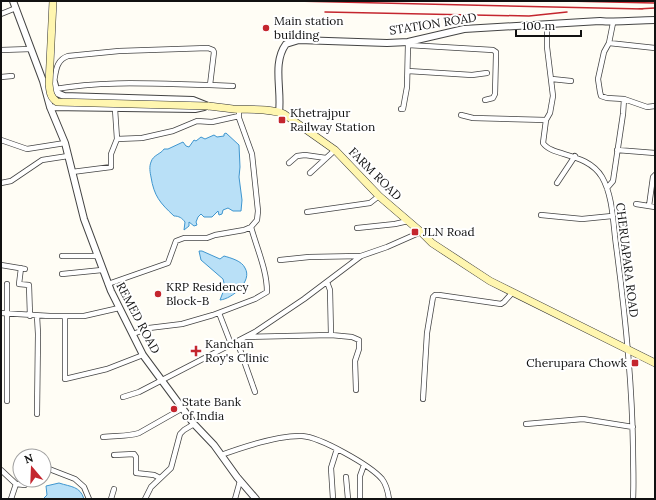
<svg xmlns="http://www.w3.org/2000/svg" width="656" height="500" font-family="Lora,serif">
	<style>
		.water { fill: #b9e0f7; stroke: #3f96cf }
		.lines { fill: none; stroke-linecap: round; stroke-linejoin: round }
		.minor-casing { stroke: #444; stroke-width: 6 }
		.tertiary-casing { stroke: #444; stroke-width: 8 }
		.secondary-casing { stroke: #333; stroke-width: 8 }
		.minor { stroke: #fff; stroke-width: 4.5 }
		.tertiary { stroke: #fff; stroke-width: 6 }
		.secondary { stroke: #fff6b0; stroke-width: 7 }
		.rail { stroke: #c4262e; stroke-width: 1.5 }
		.secondary-bridge-casing { stroke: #333; stroke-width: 8; stroke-linecap: butt }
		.secondary-bridge { stroke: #fff6b0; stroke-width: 7 }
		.poi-dot { fill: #c4262e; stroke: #fff; stroke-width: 1.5 }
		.labels { text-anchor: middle; stroke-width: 4; stroke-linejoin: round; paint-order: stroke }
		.poi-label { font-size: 12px; fill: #111; stroke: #fff; text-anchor: start }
		.street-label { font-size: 12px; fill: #111; stroke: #fff }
	</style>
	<rect width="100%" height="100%" fill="#fffdf5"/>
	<path class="water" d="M 226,133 L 239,145 L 240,167 L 239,177 L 242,200 L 241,211 L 233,211 L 228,208 L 223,210 L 222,214 L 219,215 L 218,211 L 212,217 L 204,217 L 201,214 L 198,217 L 196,222 L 197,225 L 194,226 L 189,222 L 189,226 L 184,230 L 185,222 C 182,218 179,216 174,216 C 160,203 154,196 151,177 C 150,172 149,167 151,162 C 153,155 161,154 164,149 L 168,149 L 183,142 L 186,146 L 189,147 L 194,140 L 196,141 L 201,137 L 205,139 L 214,135 L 217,137 L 224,136 L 224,134 Z
		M 199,251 L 202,251 L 220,259 L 224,256 C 231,258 242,261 245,268 C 253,281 232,299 220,300 L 225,287 L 223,279 L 201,260 Z
		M 59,483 C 71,487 80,486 84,499 L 43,499 L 47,495 L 46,486 Z"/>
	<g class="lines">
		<g class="minor-casing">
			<path id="minor" d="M 1,14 L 16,8
				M 613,23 L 609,43 L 604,52 L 598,79 L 600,92 L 601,96 L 607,98 L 624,99 L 647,107 L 655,106
				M 547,25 L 547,47 L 553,96 L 550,113 L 546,120 L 543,143 C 552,157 587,152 602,177 C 613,196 613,223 616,245 C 625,312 632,379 633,447 C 633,465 634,482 633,499
				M 609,43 L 655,48
				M 408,45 L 493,50 L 496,52 L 496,55 L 495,94 L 493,98 L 485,100
				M 1,50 L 31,49
				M 408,71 L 472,75 L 487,73
				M 1,77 L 12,76
				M 552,79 L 571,81
				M 54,82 C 56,71 56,60 68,56 L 119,51 L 208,48 L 213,50 L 214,52 L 210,85 C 158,84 106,80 55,89
				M 210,85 L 233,86
				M 401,109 L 403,109 L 407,87 L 408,44
				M 461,115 L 473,118 L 546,120
				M 117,139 L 142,138 L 173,131 L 197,121 L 212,122 L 239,116
				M 1,140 L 27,149 L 65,143
				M 617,150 L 655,153
				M 289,163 L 297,156 L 305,155 L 326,158
				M 72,172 L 111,167 L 111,154 L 117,139 L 115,109
				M 310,173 L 335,150
				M 1,183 L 11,181 L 42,160 L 68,156
				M 557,183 L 575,156
				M 607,188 L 613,181 L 623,114 L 624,99
				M 636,204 L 655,207
				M 649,206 L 653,177 L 655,175
				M 307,212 L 370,203 L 379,196
				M 541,215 L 582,219 L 612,216
				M 357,228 L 395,224 L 408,221
				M 62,256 L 97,256
				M 280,260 L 309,257 L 360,256
				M 1,265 L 25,269
				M 21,268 L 19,284 L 29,285 L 30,316
				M 62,274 L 102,270
				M 108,284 L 168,263 L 176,241 L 184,238 L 207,238 L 215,235 L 244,230 L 251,227 L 257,220 L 258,211 L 252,154 L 239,118 L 239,109
				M 1,313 L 50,316 L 84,316 L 119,308
				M 219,313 L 231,344
				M 65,316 L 65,379 L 107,369 L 143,355
				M 133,334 L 149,328 L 182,324 L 213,315 L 255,299 L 267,292 C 267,270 257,249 251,227
				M 331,335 L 352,337 L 359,340 L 359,349 L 355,361 L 356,390
				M 246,337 L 331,335 L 330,290 L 327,282
				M 237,341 L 255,392
				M 123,397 L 139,392 L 255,332 L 304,299 L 361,256 L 387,247 L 421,232
				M 423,399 L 427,333 L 433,297 L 435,295 L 439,295 L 501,304 L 504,302 L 513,292
				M 7,401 L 7,284
				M 37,414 L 38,334 L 37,316
				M 526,424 L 583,419 L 633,427
				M 103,437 C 115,435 127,437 139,433 L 183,408
				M 114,455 L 134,454 L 136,457 L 136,473 L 154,475 L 160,478
				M 221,455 C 243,447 279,435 302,436 C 320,437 370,465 382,479 C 386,484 388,492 389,499
				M 44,467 L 75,479 L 84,487 L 89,499
				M 1,470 L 16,484 L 11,499
				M 346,477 L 348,499
				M 16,484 L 25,485 L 27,480
				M 111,499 L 114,489
				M 145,499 L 151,487 L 171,468 L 180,434 L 184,430 L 194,424
				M 235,499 L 240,481
				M 333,499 L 331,468 L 337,449
				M 360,499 L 360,476 L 364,465"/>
		</g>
		<g class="tertiary-casing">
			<path id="tertiary" d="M 13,1 L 43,81 L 50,107 L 65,143 L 84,219 L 111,291 L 143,355 L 194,424 L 214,445 L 237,477 L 256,499
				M 44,81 L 54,82 L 57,93 L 64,96 L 193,100 L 208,106
				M 50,107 L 195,109 L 204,107
				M 279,112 C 282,90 272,63 286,44 L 299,40 L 387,43 L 408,42 L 464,29 L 600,21 C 618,23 636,20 655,20"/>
		</g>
		<g class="secondary-casing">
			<path id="secondary" d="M 208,106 C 217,107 225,108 233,109 C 250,110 269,108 284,114 L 335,150 L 379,196 L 421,232 L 432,243 L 490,281 L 655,363"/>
		</g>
		<use href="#minor" class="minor"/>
		<use href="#tertiary" class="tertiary"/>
		<use href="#secondary" class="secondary"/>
		<path class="rail" d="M 294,1 L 643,9
			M 565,1 L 655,3
			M 637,9 L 655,8
			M 325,12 L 529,16 L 567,12"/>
		<g class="secondary-bridge-casing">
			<path id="secondary-bridge" d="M 53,1 L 49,84 C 50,92 50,97 57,102 L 208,106"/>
		</g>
		<use href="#secondary-bridge" class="secondary-bridge"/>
	</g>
	<g class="poi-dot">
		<circle cx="266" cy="28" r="4"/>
		<rect x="278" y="116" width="8" height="8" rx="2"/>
		<rect x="411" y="228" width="8" height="8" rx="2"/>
		<circle cx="158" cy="294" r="4"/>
		<path d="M194 345h4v4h4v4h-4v4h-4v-4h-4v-4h4z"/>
		<rect x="631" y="359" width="8" height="8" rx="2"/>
		<circle cx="174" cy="409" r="4"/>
	</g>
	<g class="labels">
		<g class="poi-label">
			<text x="274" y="25">Main station<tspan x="274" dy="14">building</tspan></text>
			<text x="290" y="117">Khetrajpur<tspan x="290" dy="14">Railway Station</tspan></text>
			<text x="423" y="236">JLN Road</text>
			<text x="166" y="291">KRP Residency<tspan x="166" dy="14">Block-B</tspan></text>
			<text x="205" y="348">Kanchan<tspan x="205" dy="14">Roy's Clinic</tspan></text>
			<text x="627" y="367" text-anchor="end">Cherupara Chowk</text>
			<text x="182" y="406">State Bank<tspan x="182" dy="14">of India</tspan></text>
		</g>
		<g class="street-label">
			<text transform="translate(433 24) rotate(-9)" y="4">STATION ROAD</text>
			<text transform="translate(375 174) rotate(45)" y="4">FARM ROAD</text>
			<text transform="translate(627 260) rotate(83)" y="4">CHERUAPARA ROAD</text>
			<text transform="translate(138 318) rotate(62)" y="4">REMED ROAD</text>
		</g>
	</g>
	<rect width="656" height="500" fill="none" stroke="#111111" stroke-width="4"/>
	<g transform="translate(32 468) rotate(341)"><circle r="19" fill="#ffffff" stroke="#a0a0a0"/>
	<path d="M0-3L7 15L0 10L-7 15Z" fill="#c4262e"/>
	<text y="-6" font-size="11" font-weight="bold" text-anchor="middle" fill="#111111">N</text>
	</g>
	<path d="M516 30v6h65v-6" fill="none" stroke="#111111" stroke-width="2"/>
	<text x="522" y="30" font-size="12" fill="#111111" stroke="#ffffff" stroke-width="3" paint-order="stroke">100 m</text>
</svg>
